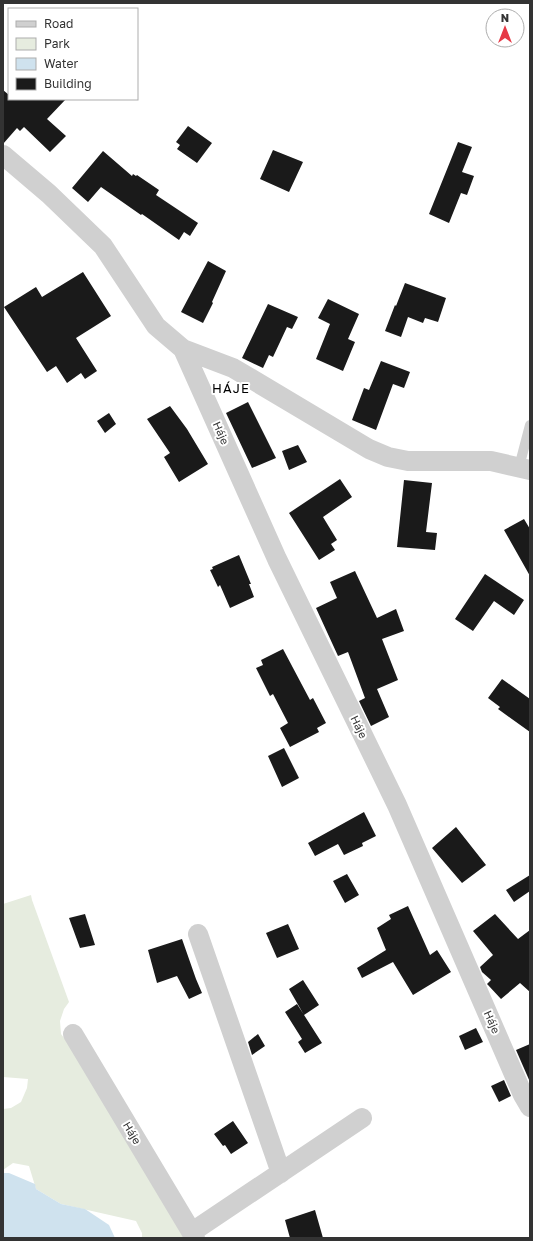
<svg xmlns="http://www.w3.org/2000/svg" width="533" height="1241" font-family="'Golos Text',sans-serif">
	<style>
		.green { fill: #e6ecdf }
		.water { fill: #cfe2ee }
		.building { fill: #1a1a1a }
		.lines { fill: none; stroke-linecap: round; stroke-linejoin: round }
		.service { stroke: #d0d0d0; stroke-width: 10 }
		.minor { stroke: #d0d0d0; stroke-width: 20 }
		.labels { text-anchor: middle; stroke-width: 4; stroke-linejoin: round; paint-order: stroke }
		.street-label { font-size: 11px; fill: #333; stroke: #fff }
		.quarter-label { font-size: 13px; letter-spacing: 1px; fill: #000; stroke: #fff }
	</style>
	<rect width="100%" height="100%" fill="#fff"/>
	<path class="green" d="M 31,895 L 32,900 L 69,1002 L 64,1009 L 60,1021 L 61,1034 L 106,1095 L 190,1238 L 142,1238 L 142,1233 L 136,1221 L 61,1204 L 36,1189 L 29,1166 L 13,1163 L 3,1170 L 3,1109 L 11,1108 L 21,1102 L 27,1088 L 28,1079 L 3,1077 L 3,904 Z"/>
	<path class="water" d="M 3,1173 L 9,1173 L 35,1184 L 36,1189 L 61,1204 L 85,1209 L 109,1225 L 115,1238 L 3,1238 Z"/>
	<path class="building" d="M 3,90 L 9,95 L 9,99 L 66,99 L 47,119 L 66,136 L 50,152 L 24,127 L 20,131 L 17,128 L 3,144 Z
		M 188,126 L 212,143 L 197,163 L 177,149 L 180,145 L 176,142 Z
		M 458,142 L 472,147 L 462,172 L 474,176 L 467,195 L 461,193 L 449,223 L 429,214 Z
		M 273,150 L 303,162 L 289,192 L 260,179 Z
		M 103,151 L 132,176 L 133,174 L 136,176 L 137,175 L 159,190 L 156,195 L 198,223 L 190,236 L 184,232 L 179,240 L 142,214 L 141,215 L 101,187 L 88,202 L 72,188 Z
		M 208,261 L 226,271 L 212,302 L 213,303 L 203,323 L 181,312 Z
		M 83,272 L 111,316 L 76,338 L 97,371 L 85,379 L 81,373 L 67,383 L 56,366 L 47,372 L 4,307 L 36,287 L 42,297 Z
		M 405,283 L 446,298 L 438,322 L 425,318 L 423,323 L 408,317 L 401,337 L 385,331 L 395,305 L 396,306 Z
		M 328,299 L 359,314 L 348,339 L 355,342 L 343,371 L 316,359 L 330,324 L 318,318 Z
		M 268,304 L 298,317 L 292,329 L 287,327 L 273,357 L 269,355 L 263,368 L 242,358 Z
		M 381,361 L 410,372 L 404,388 L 393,384 L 376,430 L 352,420 L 364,388 L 369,390 Z
		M 248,402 L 276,458 L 252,468 L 226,413 Z
		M 170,406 L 187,429 L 208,464 L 179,482 L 164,457 L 170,453 L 147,419 Z
		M 109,413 L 116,424 L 105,433 L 97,421 Z
		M 298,445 L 307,462 L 289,470 L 282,451 Z
		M 340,479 L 352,497 L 323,517 L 337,540 L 331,544 L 335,550 L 319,560 L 289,513 Z
		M 404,480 L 432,483 L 426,532 L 437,533 L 435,550 L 397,547 Z
		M 524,519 L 530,529 L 530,576 L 504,530 Z
		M 239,555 L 251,584 L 249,584 L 254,597 L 230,608 L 220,585 L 218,587 L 210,570 L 213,569 L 212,567 Z
		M 355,571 L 377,618 L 396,609 L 404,631 L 382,639 L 398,680 L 377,689 L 389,717 L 371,726 L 359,701 L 365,698 L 348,652 L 338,656 L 316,608 L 337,598 L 330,582 Z
		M 485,574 L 524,600 L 514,615 L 494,601 L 473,631 L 455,619 Z
		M 283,649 L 310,700 L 313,698 L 326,723 L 317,728 L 319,732 L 290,747 L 280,728 L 288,723 L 273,694 L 270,696 L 256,668 L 263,665 L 261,660 Z
		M 502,679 L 530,699 L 530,732 L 498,709 L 500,707 L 488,698 Z
		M 284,748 L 299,778 L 282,787 L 268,756 Z
		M 364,812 L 376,836 L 362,843 L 363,846 L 344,855 L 338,844 L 315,856 L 308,843 Z
		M 456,827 L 486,865 L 462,883 L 432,848 Z
		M 347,874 L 359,895 L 345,903 L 333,881 Z
		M 530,875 L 530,891 L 514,902 L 506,890 Z
		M 408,906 L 430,955 L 437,950 L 451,972 L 413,995 L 393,962 L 362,978 L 357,968 L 386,950 L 377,928 L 391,919 L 389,915 Z
		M 85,914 L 95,945 L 80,948 L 69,918 Z
		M 495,914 L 518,939 L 530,930 L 530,992 L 520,983 L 501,999 L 488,985 L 487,984 L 491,980 L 482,972 L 480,967 L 493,955 L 473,931 Z
		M 288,924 L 299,949 L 277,958 L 266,933 Z
		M 182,939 L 196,979 L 202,993 L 189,999 L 177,976 L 157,983 L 148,950 Z
		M 303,980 L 319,1005 L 304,1015 L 289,989 Z
		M 297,1004 L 322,1043 L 305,1053 L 298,1042 L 302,1039 L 285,1012 Z
		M 476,1028 L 483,1042 L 465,1050 L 459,1036 Z
		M 258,1034 L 265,1046 L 252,1055 L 248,1042 Z
		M 530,1044 L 530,1082 L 516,1050 Z
		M 504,1080 L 511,1096 L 499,1102 L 491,1086 Z
		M 233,1121 L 248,1143 L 231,1154 L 225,1145 L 223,1146 L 214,1134 Z
		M 315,1210 L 323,1238 L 290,1238 L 285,1220 Z"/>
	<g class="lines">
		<path class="service" d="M 519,467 L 530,425"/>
		<path class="minor" d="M 3,155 L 49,194 L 103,246 L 156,326 L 183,349 L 233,368 L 369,449 L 388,457 L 408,461 L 491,461 L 530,470
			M 183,349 L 277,559 L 397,805 L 523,1095 L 530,1107
			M 198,934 L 281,1173
			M 73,1034 L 195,1238
			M 192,1232 L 362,1118"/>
	</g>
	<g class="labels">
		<g class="street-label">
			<text transform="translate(221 433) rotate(66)" y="4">Háje</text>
			<text transform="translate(359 727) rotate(64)" y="4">Háje</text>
			<text transform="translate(492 1022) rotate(66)" y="4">Háje</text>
			<text transform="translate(132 1133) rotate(59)" y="4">Háje</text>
		</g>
		<g class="quarter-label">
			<text x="231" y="393">HÁJE</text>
		</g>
	</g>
	<rect width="533" height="1241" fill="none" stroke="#333333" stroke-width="8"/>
	<rect x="8" y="8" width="130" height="92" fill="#ffffff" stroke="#adadad"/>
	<rect x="16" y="21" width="20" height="6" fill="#d0d0d0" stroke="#adadad"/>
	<text x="44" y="28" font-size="12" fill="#333333">Road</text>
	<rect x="16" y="38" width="20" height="12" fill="#e6ecdf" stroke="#adadad"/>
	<text x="44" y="48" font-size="12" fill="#333333">Park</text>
	<rect x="16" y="58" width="20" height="12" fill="#cfe2ee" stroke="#adadad"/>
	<text x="44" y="68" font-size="12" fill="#333333">Water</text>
	<rect x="16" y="78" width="20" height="12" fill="#1a1a1a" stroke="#adadad"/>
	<text x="44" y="88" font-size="12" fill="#333333">Building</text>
	<g transform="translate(505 28)"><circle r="19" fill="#ffffff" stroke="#adadad"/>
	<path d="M0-3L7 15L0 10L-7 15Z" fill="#e63946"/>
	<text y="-6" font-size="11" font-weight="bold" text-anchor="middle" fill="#333333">N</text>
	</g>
</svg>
